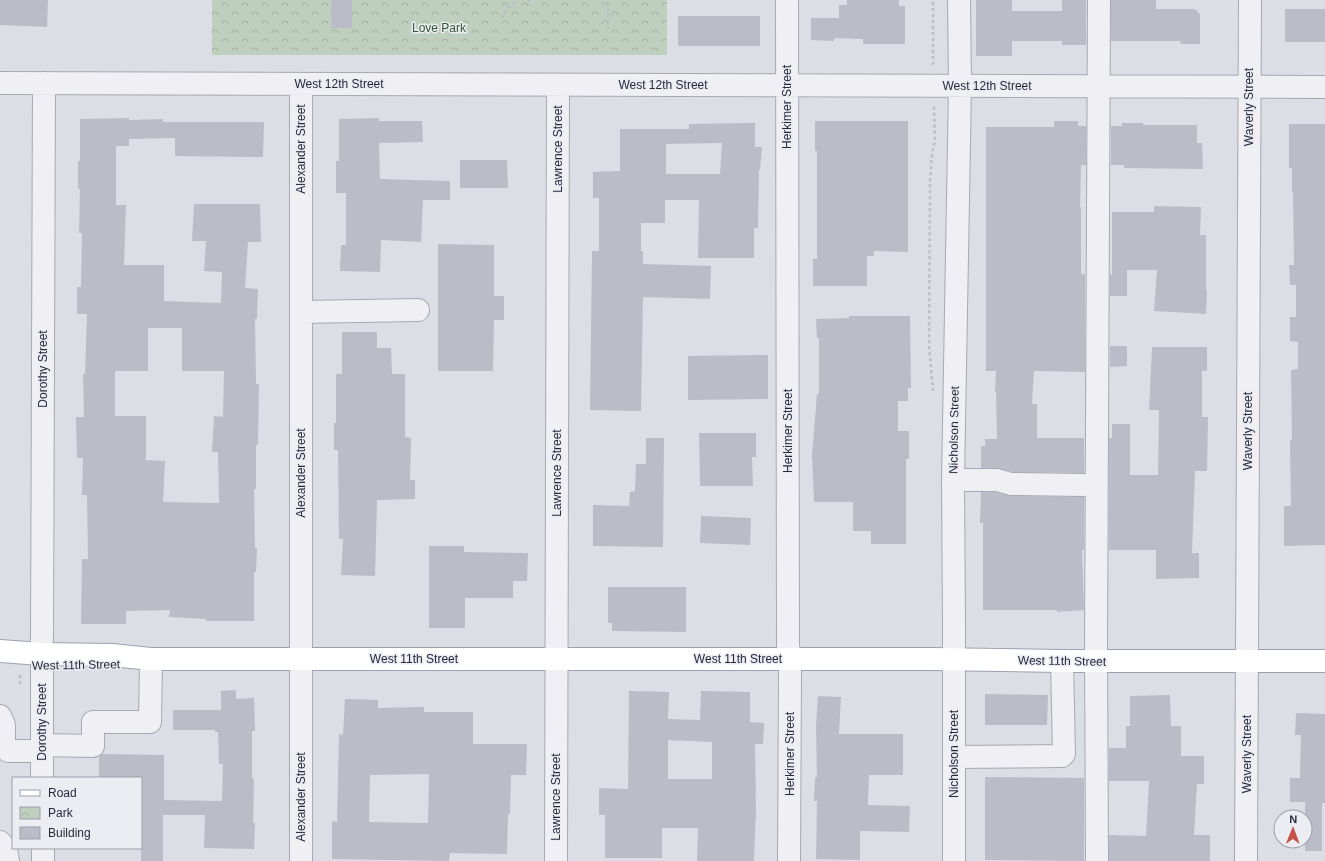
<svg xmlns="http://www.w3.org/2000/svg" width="1325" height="861" font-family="Helvetica,sans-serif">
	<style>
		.park { fill: url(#park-crowns) }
		.building { fill: #babcc8; fill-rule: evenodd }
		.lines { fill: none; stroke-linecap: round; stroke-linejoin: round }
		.minor-casing { stroke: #a6a8b3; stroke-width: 24 }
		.major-casing { stroke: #9ca0b1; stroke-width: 24 }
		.path { stroke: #bbbcc4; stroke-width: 2.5; stroke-dasharray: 3 3; stroke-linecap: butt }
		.minor { stroke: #efeff4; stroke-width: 22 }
		.major { stroke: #fff; stroke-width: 22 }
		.labels { text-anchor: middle; stroke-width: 3; stroke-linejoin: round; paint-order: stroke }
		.park-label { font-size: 12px; fill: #355636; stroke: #ebedf3 }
		.street-label { font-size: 12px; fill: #27293b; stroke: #ebedf3 }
	</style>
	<defs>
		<pattern id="park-crowns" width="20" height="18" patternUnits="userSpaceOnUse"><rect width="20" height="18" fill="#becfbe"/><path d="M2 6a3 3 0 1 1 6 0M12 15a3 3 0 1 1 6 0" fill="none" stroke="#a3b2a4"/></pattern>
	</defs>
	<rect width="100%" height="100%" fill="#dcdee6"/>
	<path class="park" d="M 212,0 L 667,0 L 667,55 L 212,55 Z"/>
	<path class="building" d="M 0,0 L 48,0 L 47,27 L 0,25 Z
		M 331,0 L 352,0 L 352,28 L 331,28 Z
		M 847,0 L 899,0 L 899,6 L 905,6 L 905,44 L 863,44 L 863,39 L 834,38 L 834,41 L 811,40 L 811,18 L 839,18 L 839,5 L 847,5 Z
		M 976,0 L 1012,0 L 1012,11 L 1062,11 L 1062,0 L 1086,0 L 1086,45 L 1062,45 L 1062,41 L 1012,41 L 1012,56 L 976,56 Z
		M 1111,0 L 1156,0 L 1156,9 L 1195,9 L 1200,14 L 1200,44 L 1181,44 L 1180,41 L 1111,41 Z
		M 1285,9 L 1325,9 L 1325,42 L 1285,42 Z
		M 678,16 L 760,16 L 760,46 L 678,46 Z
		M 129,118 L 129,120 L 163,119 L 163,122 L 264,122 L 263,157 L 175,156 L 175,138 L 129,139 L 129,146 L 116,146 L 116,205 L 126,205 L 124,265 L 164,265 L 164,301 L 221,303 L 222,272 L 204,271 L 206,241 L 192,241 L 194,204 L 260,204 L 261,242 L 248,242 L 245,288 L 258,289 L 257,319 L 255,319 L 256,384 L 259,384 L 258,445 L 256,445 L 256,489 L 254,489 L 255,548 L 257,548 L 256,572 L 254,572 L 254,621 L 206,621 L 206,619 L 169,617 L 170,610 L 126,611 L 126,624 L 81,624 L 82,559 L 88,559 L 87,495 L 82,495 L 83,458 L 77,458 L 76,417 L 84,417 L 83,374 L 85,374 L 87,314 L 77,314 L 77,287 L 81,287 L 82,233 L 79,233 L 80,189 L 78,189 L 78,161 L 80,161 L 80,119 ZM 148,328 L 182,328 L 182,371 L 224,371 L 223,417 L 214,416 L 212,452 L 218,452 L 219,503 L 163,502 L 165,461 L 146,460 L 146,416 L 115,416 L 115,371 L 148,371 Z
		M 379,118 L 379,121 L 422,121 L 423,142 L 379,143 L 380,179 L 450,181 L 450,200 L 423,200 L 421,242 L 381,240 L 380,272 L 340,271 L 341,245 L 346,245 L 346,193 L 336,193 L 336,161 L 339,161 L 339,119 Z
		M 815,121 L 908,121 L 908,252 L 874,251 L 874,256 L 867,256 L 867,286 L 813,286 L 813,259 L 817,259 L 817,151 L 815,151 Z
		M 1054,121 L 1078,121 L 1078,126 L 1086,126 L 1086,165 L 1081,165 L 1080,207 L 1081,207 L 1081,274 L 1085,274 L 1085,372 L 1034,371 L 1032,404 L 1037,404 L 1037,438 L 1084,438 L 1084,473 L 1013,472 L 997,468 L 981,468 L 981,446 L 985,446 L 985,439 L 997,439 L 996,392 L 995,392 L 996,371 L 986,371 L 986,127 L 1054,127 Z
		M 755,123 L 755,147 L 762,147 L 760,170 L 759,170 L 758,228 L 754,228 L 754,258 L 698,258 L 699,200 L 665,200 L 665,223 L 641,223 L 641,251 L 643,251 L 643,264 L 711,266 L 710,299 L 643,297 L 641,411 L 590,410 L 592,251 L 599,251 L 599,198 L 593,198 L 593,172 L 620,171 L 620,129 L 689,129 L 689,124 ZM 722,143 L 720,174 L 666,174 L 666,144 Z
		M 1122,123 L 1143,123 L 1143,125 L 1197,125 L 1197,143 L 1202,143 L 1203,169 L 1124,168 L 1124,165 L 1111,165 L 1111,126 L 1122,126 Z
		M 1289,124 L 1325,124 L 1325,545 L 1284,546 L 1284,506 L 1291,506 L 1290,440 L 1292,440 L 1291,370 L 1298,369 L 1298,342 L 1290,341 L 1290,317 L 1296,317 L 1296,285 L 1290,285 L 1289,265 L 1294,265 L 1293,192 L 1292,192 L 1292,168 L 1289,168 Z
		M 460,160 L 507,160 L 508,188 L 460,188 Z
		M 1154,206 L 1201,207 L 1200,235 L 1206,235 L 1206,291 L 1207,291 L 1206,314 L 1154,311 L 1157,270 L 1127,270 L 1127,296 L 1110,296 L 1110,274 L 1112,275 L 1112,212 L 1154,212 Z
		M 438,244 L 494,245 L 494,296 L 504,296 L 504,320 L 494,320 L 493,371 L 438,371 Z
		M 849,316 L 910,316 L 911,388 L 908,388 L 908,401 L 898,401 L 898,431 L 909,431 L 909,459 L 906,459 L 906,544 L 871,544 L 871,531 L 853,531 L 853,502 L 814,502 L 812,456 L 817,394 L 819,394 L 819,338 L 817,338 L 816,319 L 849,318 Z
		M 342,332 L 377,332 L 377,348 L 391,348 L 392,374 L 405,374 L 405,437 L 411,438 L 410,480 L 415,480 L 415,499 L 377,500 L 375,576 L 341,575 L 343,539 L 339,539 L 338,450 L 334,450 L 334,423 L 336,423 L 336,374 L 342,374 Z
		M 1110,346 L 1127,346 L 1127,366 L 1110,367 Z
		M 1152,347 L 1207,347 L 1207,371 L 1202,371 L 1202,417 L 1208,417 L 1207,471 L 1195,471 L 1192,553 L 1199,553 L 1199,578 L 1156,579 L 1156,550 L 1109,550 L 1109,438 L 1112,438 L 1112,424 L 1130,424 L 1130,475 L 1158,475 L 1159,410 L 1149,410 Z
		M 768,355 L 768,399 L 688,400 L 688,356 Z
		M 699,433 L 756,433 L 756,457 L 752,457 L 753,486 L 700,486 Z
		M 646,438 L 664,438 L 663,547 L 593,546 L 593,505 L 629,506 L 630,492 L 635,491 L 636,464 L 646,464 Z
		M 981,492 L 995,492 L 1011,496 L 1084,497 L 1084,550 L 1082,550 L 1084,610 L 1057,612 L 1057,610 L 983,610 L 983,523 L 980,523 Z
		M 701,516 L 751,518 L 750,545 L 700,543 Z
		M 429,546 L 464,546 L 464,552 L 528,553 L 527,581 L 513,581 L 513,598 L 465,598 L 465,628 L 429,628 Z
		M 608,587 L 686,587 L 686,632 L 612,631 L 612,623 L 608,623 Z
		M 236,690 L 236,699 L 254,698 L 255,731 L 252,731 L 252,778 L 254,779 L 253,823 L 255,823 L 254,849 L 204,848 L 205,815 L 163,815 L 163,861 L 141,861 L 141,778 L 99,778 L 99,757 L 102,754 L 164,755 L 164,800 L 222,801 L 223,764 L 219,764 L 218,732 L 215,732 L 215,730 L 173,730 L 173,710 L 221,710 L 221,691 Z
		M 629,691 L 669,692 L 668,719 L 700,720 L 701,691 L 750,692 L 750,722 L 764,723 L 763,744 L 755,744 L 756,809 L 754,861 L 697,861 L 698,828 L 662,828 L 662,858 L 605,858 L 605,815 L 599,815 L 599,788 L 628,789 ZM 668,740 L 712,742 L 712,779 L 668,779 Z
		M 985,694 L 1048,695 L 1047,725 L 985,725 Z
		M 1170,695 L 1171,726 L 1181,726 L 1181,756 L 1204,756 L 1204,784 L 1197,784 L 1194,835 L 1210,835 L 1210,861 L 1109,861 L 1109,835 L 1146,836 L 1149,781 L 1109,781 L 1109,748 L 1126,748 L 1126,726 L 1130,726 L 1130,696 Z
		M 818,696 L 841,697 L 839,734 L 903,734 L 903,775 L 869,775 L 868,805 L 910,806 L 909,832 L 860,831 L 860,860 L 816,859 L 817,801 L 814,801 L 815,777 L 817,777 L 816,726 Z
		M 345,699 L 378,700 L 378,708 L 424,707 L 424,712 L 473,712 L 473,744 L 527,744 L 526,775 L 511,775 L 510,814 L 508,814 L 507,854 L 450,853 L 449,861 L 332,859 L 332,821 L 337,822 L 339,734 L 343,735 ZM 429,774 L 428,823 L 369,822 L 370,775 Z
		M 1296,713 L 1325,714 L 1325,803 L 1322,803 L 1322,851 L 1305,851 L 1305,802 L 1290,802 L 1290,778 L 1300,778 L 1301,735 L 1295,735 Z
		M 985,777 L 1084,778 L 1084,861 L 985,860 Z"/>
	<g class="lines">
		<g class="minor-casing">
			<path id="minor" d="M 787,0 L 788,645 L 790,659 L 790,676 L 789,861
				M 0,83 L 1325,87
				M 301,84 L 301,861
				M 301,312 L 418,310
				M 953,480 L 997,480 L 1011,484 L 1084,485
				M 41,654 L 42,637 L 44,83
				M 42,666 L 42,778
				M 0,716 L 4,725 L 4,747 L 8,751 L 42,751
				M 42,745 L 93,746 L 93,722 L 150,722 L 151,659
				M 954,757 L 1062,756 L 1064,754 L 1062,661
				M 0,842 L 6,849 L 8,861
				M 43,848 L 43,861
				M 556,861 L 558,85
				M 954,861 L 954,623 L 953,480 L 960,86 L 959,0
				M 1097,861 L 1096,646 L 1099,0
				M 1246,861 L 1250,0"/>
		</g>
		<g class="major-casing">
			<path id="major" d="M 0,651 L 41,654 L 112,655 L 151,659 L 932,659 L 1062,661 L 1325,661"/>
		</g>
		<path class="path" d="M 529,0 L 529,2
			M 502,18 L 502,15 L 516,0
			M 608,29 L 608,0
			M 933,65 L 933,0
			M 933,391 L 929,346 L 930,182 L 932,154 L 935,141 L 934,106
			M 20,684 L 20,672"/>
		<use href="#minor" class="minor"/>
		<use href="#major" class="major"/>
	</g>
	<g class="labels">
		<g class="park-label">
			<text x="439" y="32">Love Park</text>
		</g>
		<g class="street-label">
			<text x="339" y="88">West 12th Street</text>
			<text x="663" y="89">West 12th Street</text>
			<text x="987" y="90">West 12th Street</text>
			<text transform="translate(787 107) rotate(-90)" y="4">Herkimer Street</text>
			<text transform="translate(1249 107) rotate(-90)" y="4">Waverly Street</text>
			<text transform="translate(301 149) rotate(-90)" y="4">Alexander Street</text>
			<text transform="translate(558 149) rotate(-90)" y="4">Lawrence Street</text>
			<text transform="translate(43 369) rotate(-90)" y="4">Dorothy Street</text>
			<text transform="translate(954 430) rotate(-89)" y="4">Nicholson Street</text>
			<text transform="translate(788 431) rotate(-90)" y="4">Herkimer Street</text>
			<text transform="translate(1248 431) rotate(-90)" y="4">Waverly Street</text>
			<text transform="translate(301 473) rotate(-90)" y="4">Alexander Street</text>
			<text transform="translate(557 473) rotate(-90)" y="4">Lawrence Street</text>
			<text x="414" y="663">West 11th Street</text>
			<text x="738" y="663">West 11th Street</text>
			<text transform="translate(1062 661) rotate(1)" y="4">West 11th Street</text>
			<text transform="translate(76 665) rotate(-1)" y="4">West 11th Street</text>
			<text transform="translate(42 722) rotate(-90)" y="4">Dorothy Street</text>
			<text transform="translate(790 754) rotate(-90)" y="4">Herkimer Street</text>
			<text transform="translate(954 754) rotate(-90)" y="4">Nicholson Street</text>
			<text transform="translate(1247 754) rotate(-90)" y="4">Waverly Street</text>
			<text transform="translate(301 797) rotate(-90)" y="4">Alexander Street</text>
			<text transform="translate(556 797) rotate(-90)" y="4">Lawrence Street</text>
		</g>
	</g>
	<rect x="12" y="777" width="130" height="72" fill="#ebedf3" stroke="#9d9fa9"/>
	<rect x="20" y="790" width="20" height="6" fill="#ffffff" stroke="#9d9fa9"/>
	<text x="48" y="797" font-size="12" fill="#27293b">Road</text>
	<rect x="20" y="807" width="20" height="12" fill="url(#park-crowns)" stroke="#9d9fa9"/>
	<text x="48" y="817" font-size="12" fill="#27293b">Park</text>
	<rect x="20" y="827" width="20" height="12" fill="#babcc8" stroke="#9d9fa9"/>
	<text x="48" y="837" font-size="12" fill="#27293b">Building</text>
	<g transform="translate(1293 829) rotate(1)"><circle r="19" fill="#ebedf3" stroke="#9d9fa9"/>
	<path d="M0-3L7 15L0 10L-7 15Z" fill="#c65146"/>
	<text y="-6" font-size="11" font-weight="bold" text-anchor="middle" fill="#27293b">N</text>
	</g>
</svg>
